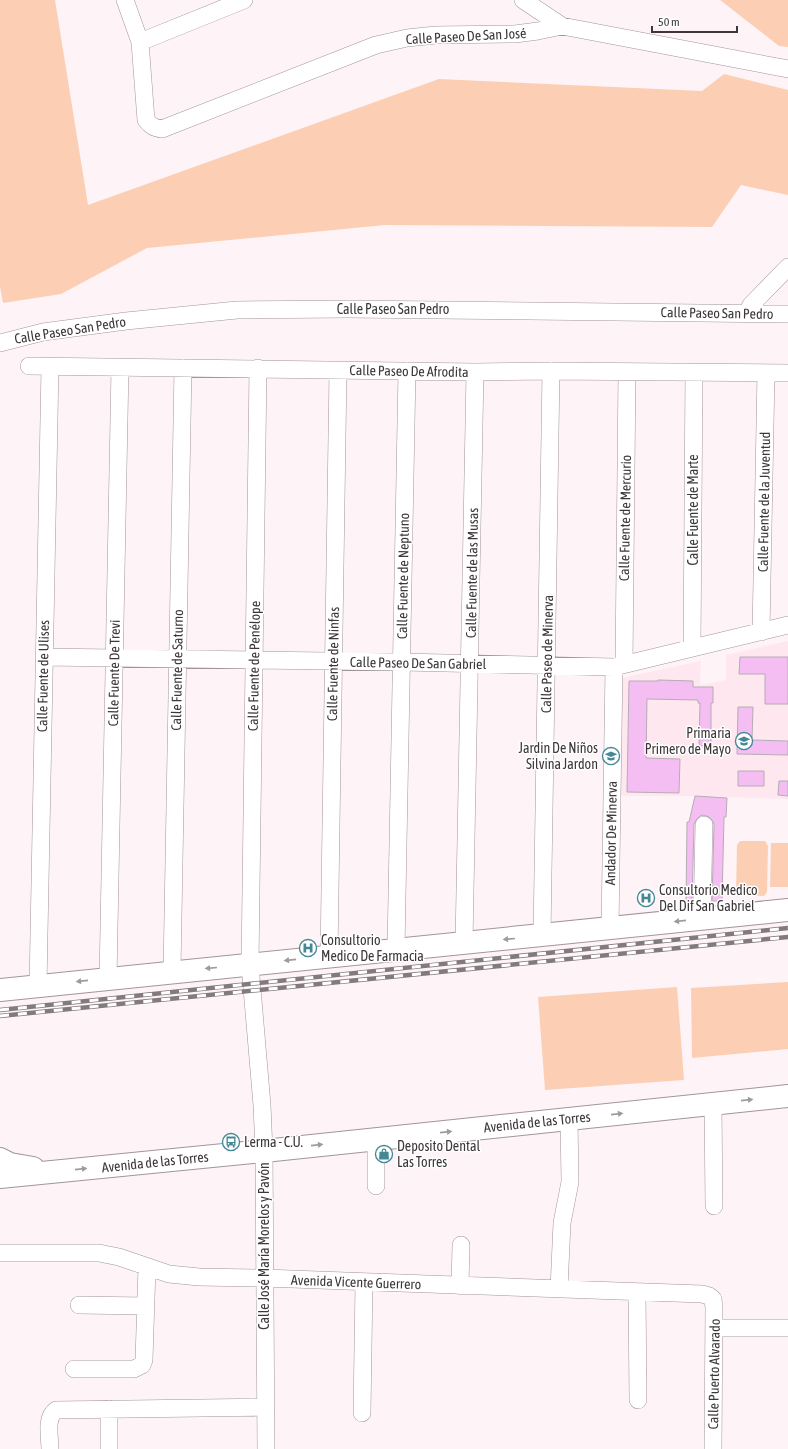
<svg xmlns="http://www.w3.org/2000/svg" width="788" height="1449" font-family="'Asap Condensed',sans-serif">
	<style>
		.built { fill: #fee7ef }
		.green { fill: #fccfb4 }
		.building { fill: #f4bef3; stroke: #b6acb5 }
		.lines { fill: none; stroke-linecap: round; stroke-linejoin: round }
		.minor-casing { stroke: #a29599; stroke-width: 18 }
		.major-casing { stroke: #a29599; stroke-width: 24 }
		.minor { stroke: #fff; stroke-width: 17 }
		.major { stroke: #fff; stroke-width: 22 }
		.rail-casing { stroke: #827a7d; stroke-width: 4.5 }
		.rail { stroke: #fff; stroke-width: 3; stroke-dasharray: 9; stroke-linecap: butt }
		.oneway { fill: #9e9b9c }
		.labels { text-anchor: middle; stroke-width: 3; stroke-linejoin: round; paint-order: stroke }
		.street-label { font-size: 14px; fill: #3d3739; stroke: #fff }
		.poi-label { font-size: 14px; fill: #3d3739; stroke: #fff; text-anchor: start }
	</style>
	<rect width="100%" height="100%" fill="#fef3f7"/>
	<path class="built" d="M 788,641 L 788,799 L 698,796 L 619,796 L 622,678 L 701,661 L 700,685 L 726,680 L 726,655 Z"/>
	<path class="green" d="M 0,0 L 55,0 L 88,205 L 439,79 L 702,91 L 724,74 L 788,90 L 788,195 L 741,185 L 712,227 L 385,225 L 147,248 L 61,294 L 3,303 L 0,287 Z
		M 720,0 L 788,0 L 788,47 L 779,46 Z
		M 740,841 L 765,841 L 768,846 L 767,892 L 764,896 L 740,895 L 736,892 L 737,845 Z
		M 771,843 L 788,843 L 788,887 L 770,887 Z
		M 788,982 L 788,1049 L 692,1058 L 691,988 Z
		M 677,987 L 684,1080 L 545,1090 L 538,997 Z"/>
	<path class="building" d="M 740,657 L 788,657 L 788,704 L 765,704 L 765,674 L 739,674 Z
		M 658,680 L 693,681 L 693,687 L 713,687 L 713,703 L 711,703 L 711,746 L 699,746 L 700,703 L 698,703 L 698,700 L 647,699 L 646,758 L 680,759 L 679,793 L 627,792 L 629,681 L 658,681 Z
		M 738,707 L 753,707 L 752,740 L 788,741 L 788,755 L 737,754 Z
		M 738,771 L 764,771 L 764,786 L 738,786 Z
		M 779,781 L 788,781 L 788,796 L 778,795 Z
		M 695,796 L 727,798 L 726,817 L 724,817 L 722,901 L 712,901 L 714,825 L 713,821 L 709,817 L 704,815 L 700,816 L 696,820 L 694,824 L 692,904 L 686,904 L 687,822 L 689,822 Z"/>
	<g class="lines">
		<g class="minor-casing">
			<path id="minor" d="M 125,0 L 140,42 L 146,120 C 151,126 154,128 162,129 L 376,45 L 407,38 L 436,35 L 515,34 L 538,31 L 562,26 L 788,69
				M 523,0 L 562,26
				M 140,42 L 244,0
				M 747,313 L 751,305 L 788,267
				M 0,343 L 43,332 L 126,321 L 237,310 L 348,309 L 788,314
				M 29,366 L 475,372 L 551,371 L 788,373
				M 258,368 L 250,965 L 262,1105 L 264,1151 L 266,1449
				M 761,632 L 766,373
				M 692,647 L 694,373
				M 44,657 L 402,662 L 614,667 L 788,625
				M 624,664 L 627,372
				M 702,919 L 704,825
				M 610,928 L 614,667
				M 542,936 L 551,371
				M 464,943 L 475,372
				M 396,949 L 407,371
				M 329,956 L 338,371
				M 172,971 L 183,368
				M 108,979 L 120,368
				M 38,986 L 50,367
				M 713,1104 L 714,1206
				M 376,1139 L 376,1186
				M 0,1253 L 99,1253 L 119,1257 L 169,1274 L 199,1277 L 264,1278 L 702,1294 L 709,1296 L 713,1299 L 714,1308 L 713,1449
				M 460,1286 L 461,1245
				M 559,1289 L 562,1223 L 570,1182 L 569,1119
				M 637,1292 L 638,1400
				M 79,1305 L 146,1306
				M 714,1328 L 788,1328
				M 74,1369 L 134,1369 L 142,1365 L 144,1360 L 147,1267
				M 109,1409 L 109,1449
				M 362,1413 L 364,1283
				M 50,1449 C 50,1437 45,1418 56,1410 L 265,1407"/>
		</g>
		<g class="major-casing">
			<path id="major" d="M 0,990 C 262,961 525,938 788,910
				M 0,1159 L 10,1164 L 33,1168
				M 0,1177 L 264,1151 L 788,1096"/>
		</g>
		<use href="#minor" class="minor"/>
		<use href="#major" class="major"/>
		<g class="rail-casing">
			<path id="rail" d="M 0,1010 L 788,928
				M 0,1016 L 788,937"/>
		</g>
		<use href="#rail" class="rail"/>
	</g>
	<defs><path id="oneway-solid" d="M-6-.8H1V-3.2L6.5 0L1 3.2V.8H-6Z"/></defs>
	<g class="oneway">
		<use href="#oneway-solid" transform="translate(680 921) rotate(174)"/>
		<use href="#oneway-solid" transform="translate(509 939) rotate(175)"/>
		<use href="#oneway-solid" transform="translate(290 960) rotate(174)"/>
		<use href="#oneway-solid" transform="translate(211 968) rotate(175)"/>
		<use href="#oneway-solid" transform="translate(82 981) rotate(174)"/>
		<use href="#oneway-solid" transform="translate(747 1100) rotate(-6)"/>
		<use href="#oneway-solid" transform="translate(617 1114) rotate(-6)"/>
		<use href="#oneway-solid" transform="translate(446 1132) rotate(-6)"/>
		<use href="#oneway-solid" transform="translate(317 1145) rotate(-6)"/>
		<use href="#oneway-solid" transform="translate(81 1169) rotate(-6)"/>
	</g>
	<defs>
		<g id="school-ring" transform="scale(0.9)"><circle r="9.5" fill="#fff" stroke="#448896" stroke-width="1.5"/><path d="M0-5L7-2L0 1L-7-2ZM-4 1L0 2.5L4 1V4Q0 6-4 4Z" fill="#448896"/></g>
		<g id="hospital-ring" transform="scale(0.9)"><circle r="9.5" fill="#fff" stroke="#448896" stroke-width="1.5"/><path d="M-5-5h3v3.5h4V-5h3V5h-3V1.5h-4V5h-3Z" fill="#448896"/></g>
		<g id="bus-ring" transform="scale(0.9)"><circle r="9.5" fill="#fff" stroke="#448896" stroke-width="1.5"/><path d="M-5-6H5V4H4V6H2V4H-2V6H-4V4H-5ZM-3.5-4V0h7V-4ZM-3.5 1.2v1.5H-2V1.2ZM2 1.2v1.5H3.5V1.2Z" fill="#448896"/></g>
		<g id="shop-ring" transform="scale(0.9)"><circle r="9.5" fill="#fff" stroke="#448896" stroke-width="1.5"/><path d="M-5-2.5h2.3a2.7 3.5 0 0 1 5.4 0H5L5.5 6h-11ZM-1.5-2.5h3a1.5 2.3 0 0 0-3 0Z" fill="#448896"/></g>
	</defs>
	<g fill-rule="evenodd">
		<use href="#school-ring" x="744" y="741"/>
		<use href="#school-ring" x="611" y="756"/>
		<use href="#hospital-ring" x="646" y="898"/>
		<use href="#hospital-ring" x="308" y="948"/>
		<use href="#bus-ring" x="231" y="1142"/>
		<use href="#shop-ring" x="384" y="1154"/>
	</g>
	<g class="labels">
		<g class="street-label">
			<text transform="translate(466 36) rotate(-3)" y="5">Calle Paseo De San José</text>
			<text x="393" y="314">Calle Paseo San Pedro</text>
			<text transform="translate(717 313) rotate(1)" y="5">Calle Paseo San Pedro</text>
			<text transform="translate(70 330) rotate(-9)" y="5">Calle Paseo San Pedro</text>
			<text transform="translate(409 371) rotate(1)" y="5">Calle Paseo De Afrodita</text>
			<text transform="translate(764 502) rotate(-89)" y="5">Calle Fuente de la Juventud</text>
			<text transform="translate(693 510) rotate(-90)" y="5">Calle Fuente de Marte</text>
			<text transform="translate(625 518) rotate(-89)" y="5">Calle Fuente de Mercurio</text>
			<text transform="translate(472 573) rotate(-89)" y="5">Calle Fuente de las Musas</text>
			<text transform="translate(403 576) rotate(-89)" y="5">Calle Fuente de Neptuno</text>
			<text transform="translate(547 654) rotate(-89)" y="5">Calle Paseo de Minerva</text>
			<text transform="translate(418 663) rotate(1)" y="5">Calle Paseo De San Gabriel</text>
			<text transform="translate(333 664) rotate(-89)" y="5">Calle Fuente de Ninfas</text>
			<text transform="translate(254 666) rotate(-89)" y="5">Calle Fuente de Penélope</text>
			<text transform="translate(177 670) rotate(-89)" y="5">Calle Fuente de Saturno</text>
			<text transform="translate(114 673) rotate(-89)" y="5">Calle Fuente De Trevi</text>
			<text transform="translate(43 676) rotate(-89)" y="5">Calle Fuente de Ulises</text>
			<text transform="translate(611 833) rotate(-89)" y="5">Andador De Minerva</text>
			<text transform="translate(537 1122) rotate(-6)" y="5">Avenida de las Torres</text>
			<text transform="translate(155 1162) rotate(-6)" y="5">Avenida de las Torres</text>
			<text transform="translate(264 1246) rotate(-90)" y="5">Calle José María Morelos y Pavón</text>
			<text transform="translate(356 1282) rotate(2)" y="5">Avenida Vicente Guerrero</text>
			<text transform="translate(714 1374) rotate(-89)" y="5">Calle Puerto Alvarado</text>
		</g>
		<g class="poi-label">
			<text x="731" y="738" text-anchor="end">Primaria<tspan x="731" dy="16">Primero de Mayo</tspan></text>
			<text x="598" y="753" text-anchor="end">Jardin De Niños<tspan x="598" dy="16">Silvina Jardon</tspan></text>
			<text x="659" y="895">Consultorio Medico<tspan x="659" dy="16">Del Dif San Gabriel</tspan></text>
			<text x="321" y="945">Consultorio<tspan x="321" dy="16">Medico De Farmacia</tspan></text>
			<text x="244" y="1147">Lerma - C.U.</text>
			<text x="397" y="1151">Deposito Dental<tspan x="397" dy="16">Las Torres</tspan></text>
		</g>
	</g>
	<path d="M652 26v6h85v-6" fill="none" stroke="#3d3739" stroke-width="2"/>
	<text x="658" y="26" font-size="12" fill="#3d3739" stroke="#ffffff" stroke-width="3" paint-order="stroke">50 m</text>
</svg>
